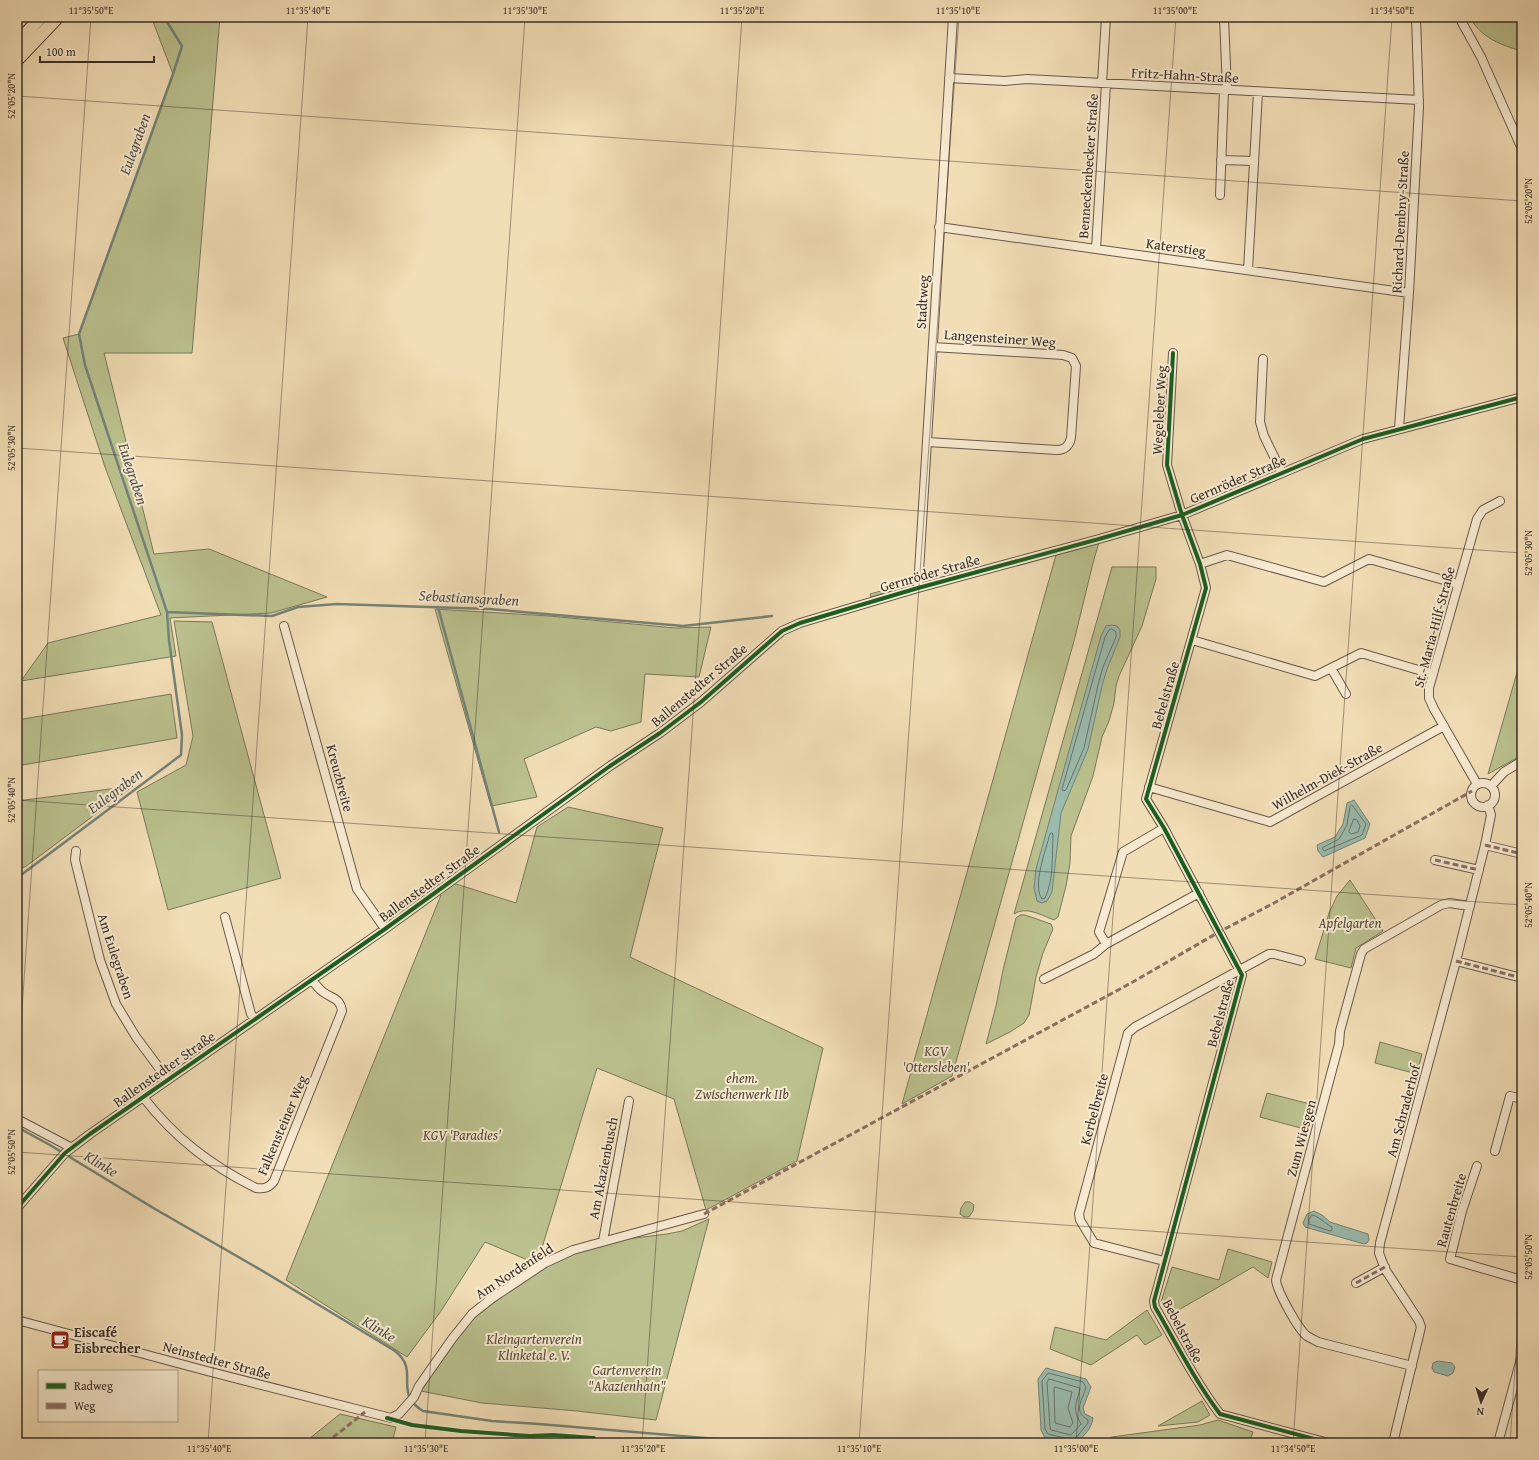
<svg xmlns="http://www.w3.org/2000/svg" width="1539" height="1460" font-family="'Gentium Book Plus',serif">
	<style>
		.green { fill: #bac18e; stroke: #7a785b }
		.water { fill: #9bbcae; stroke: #748378 }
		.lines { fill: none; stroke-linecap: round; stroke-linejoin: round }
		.shore { stroke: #6a756b; stroke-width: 1 }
		.stream { stroke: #748378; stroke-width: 2.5 }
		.minor-casing { stroke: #685a4c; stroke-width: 10 }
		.highway-casing { stroke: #3a2e28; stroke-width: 14 }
		.minor { stroke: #f7ead0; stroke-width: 8 }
		.highway { stroke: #f2deb6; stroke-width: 12 }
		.quiet { stroke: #8d6e63; stroke-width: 3; stroke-dasharray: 6 3; stroke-linecap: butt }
		.cycleway-casing { stroke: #f7ead0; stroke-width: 6 }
		.cycleway { stroke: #1b5e20; stroke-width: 4 }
		.ticks { fill: none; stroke: #3a2e28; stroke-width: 1; stroke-opacity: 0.45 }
		.labels { text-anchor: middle; stroke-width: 4; stroke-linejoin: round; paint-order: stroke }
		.street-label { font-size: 14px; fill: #3a2e28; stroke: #f7ead0 }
		.park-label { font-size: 14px; font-style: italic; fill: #544b3c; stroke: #f7ead0 }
		.poi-label { font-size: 14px; font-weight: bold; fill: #3a2e28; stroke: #f7ead0; text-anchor: start }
		.water-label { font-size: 15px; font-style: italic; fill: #52524a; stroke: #f7ead0 }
		.neatline { fill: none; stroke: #3a2e28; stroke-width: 1.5 }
		.ticks-label { font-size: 10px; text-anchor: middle; fill: #3a2e28 }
	</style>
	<rect width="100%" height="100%" fill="#f2deb6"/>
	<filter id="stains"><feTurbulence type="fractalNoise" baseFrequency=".005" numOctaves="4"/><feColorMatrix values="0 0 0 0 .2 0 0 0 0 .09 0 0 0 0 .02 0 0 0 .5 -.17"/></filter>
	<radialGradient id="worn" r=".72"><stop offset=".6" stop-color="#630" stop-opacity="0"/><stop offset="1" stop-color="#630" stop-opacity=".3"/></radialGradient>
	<path class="green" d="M 150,17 L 220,17 L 192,353 L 104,353 L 154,554 L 209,549 L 327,597 L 271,613 L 170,618 L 176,656 L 21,681 L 48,643 L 161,615 L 105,467 L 63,338 L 79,334 L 173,74 L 152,19 Z
		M 1469,17 L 1522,17 L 1521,50 L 1518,50 C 1496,43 1482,37 1469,17 Z
		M 1099,542 L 1093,563 L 1074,641 L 952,1076 L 902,1104 L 1056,555 Z
		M 1112,567 L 1156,567 L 1156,579 L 1142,626 L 1119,676 L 1116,686 L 1114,703 L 1109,721 L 1102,737 L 1093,776 L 1071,836 L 1070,863 L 1066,886 L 1058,917 L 1054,920 C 1041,915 1026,906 1014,914 Z
		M 910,583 L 909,586 L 871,597 L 870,594 Z
		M 435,609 L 549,616 L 675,628 L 711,627 L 699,677 L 645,674 L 641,722 L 611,731 L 596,727 L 524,759 L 537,797 L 491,806 Z
		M 174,621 L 212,622 L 281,878 L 168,910 L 137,792 L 186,765 L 193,736 Z
		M 1522,655 L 1522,755 L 1488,774 Z
		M 171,694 L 177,738 L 17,766 L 17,720 Z
		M 133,786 L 25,867 L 17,868 L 17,801 Z
		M 568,807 L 663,828 L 630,957 L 823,1048 L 797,1161 L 706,1210 L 674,1099 L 597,1068 L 537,1264 L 485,1242 L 441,1311 L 407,1357 L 286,1280 L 441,895 L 438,894 L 453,883 L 516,903 L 537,827 Z
		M 1350,880 L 1383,931 L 1356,948 L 1351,968 L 1315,959 L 1329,913 L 1337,896 Z
		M 1020,915 L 1025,915 L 1051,924 L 1053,929 L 1043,953 L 1036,977 L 1029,1015 L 1024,1023 L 1010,1032 L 986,1044 L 996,1006 L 1003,970 L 1016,918 Z
		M 1380,1042 L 1422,1054 L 1417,1074 L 1375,1063 Z
		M 1267,1093 L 1314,1105 L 1308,1130 L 1260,1117 Z
		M 965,1202 L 970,1202 L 974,1205 L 973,1211 L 969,1217 L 964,1217 L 960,1214 L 961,1208 Z
		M 709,1219 L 656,1420 L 577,1411 L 482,1403 L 421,1391 L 457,1339 L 473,1319 L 497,1300 L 546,1267 L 576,1252 L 627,1239 L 667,1234 L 682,1231 Z
		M 1228,1249 L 1272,1262 L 1268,1278 L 1253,1267 L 1170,1315 L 1161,1302 L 1172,1267 L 1219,1280 Z
		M 1147,1310 L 1162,1335 L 1145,1345 L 1137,1335 L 1091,1365 L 1050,1349 L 1055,1327 L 1106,1340 Z
		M 1202,1401 L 1210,1415 L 1198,1422 L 1158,1426 Z
		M 340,1414 L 396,1427 L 392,1443 L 304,1443 Z
		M 1218,1420 L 1253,1432 L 1249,1443 L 1099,1443 L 1112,1437 L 1200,1425 Z"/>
	<path class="water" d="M 1112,625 L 1117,626 L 1120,630 L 1120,637 L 1107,669 L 1102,686 L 1088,749 L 1061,813 L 1052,892 L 1047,901 L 1042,903 L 1037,901 L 1034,888 L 1036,869 L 1101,636 L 1106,626 Z
		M 1354,800 L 1370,824 L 1365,838 L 1323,857 L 1318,851 L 1317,845 L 1335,837 L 1343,824 L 1347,803 Z
		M 1314,1211 L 1322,1215 L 1330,1222 L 1368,1234 L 1369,1240 L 1367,1243 L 1364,1244 L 1305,1227 L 1303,1223 L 1307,1214 Z
		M 1438,1361 L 1452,1363 L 1455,1367 L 1453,1373 L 1448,1376 L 1434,1372 L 1432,1368 L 1433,1363 Z
		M 1046,1368 L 1086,1379 L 1091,1387 L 1083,1408 L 1085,1414 L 1093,1418 C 1092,1428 1083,1438 1075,1443 L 1045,1438 L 1041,1430 L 1038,1379 Z"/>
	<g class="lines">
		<path class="shore" d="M 1112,629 L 1116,632 L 1116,637 L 1103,667 L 1098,685 L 1084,748 L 1066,790 L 1063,791 L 1062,789 L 1105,637 L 1109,630 Z
			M 1352,805 L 1366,824 L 1362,835 L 1324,851 L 1322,848 L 1339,839 L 1347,825 L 1350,807 Z
			M 1354,819 L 1357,820 L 1360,826 L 1358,832 L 1351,834 L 1349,832 Z
			M 1052,833 L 1053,835 C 1052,855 1054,879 1045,898 L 1042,899 C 1032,886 1046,849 1050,834 Z
			M 1312,1215 C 1319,1216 1325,1224 1332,1227 L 1332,1230 L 1330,1231 L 1309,1224 L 1309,1220 Z
			M 1049,1379 L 1080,1388 C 1077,1404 1071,1407 1081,1424 L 1071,1435 L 1051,1430 L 1050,1427 L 1047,1383 Z
			M 1055,1387 L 1072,1392 L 1068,1408 L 1073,1423 L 1070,1427 L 1055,1423 L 1054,1389 Z
			M 1067,1443 L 1065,1438 L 1048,1434 L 1045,1429 L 1042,1381 L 1048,1373 L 1083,1382 L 1086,1387 C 1083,1400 1072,1411 1088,1420 L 1088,1423 L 1075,1439 L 1074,1443"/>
		<path class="stream" d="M 438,607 L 499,832
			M 167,612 L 272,616 L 298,607 L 337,604 L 489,609 L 683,626 L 772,616
			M 17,878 L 181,755 L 182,735 L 169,640 L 167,612 L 85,365 L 79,334 L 173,74 L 182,46 L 164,17
			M 17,1127 L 50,1145 L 155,1209 L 261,1270 L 395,1351 C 421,1371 392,1392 423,1411 L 492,1421 L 539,1424 L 765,1443"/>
		<g class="minor-casing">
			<path id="minor" d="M 1224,17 L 1227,90
				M 1459,17 L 1481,57 L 1522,149
				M 949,78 L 1005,81 L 1027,79 L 1419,100
				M 1102,83 L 1106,17
				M 1221,160 L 1254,161
				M 1220,195 L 1224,90
				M 939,227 L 1409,293
				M 1096,249 L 1106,84
				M 1248,270 L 1258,92
				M 1173,353 L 1167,465 L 1182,515 L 1200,564 L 1206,588 L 1146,799 L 1164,828 L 1242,975 L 1154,1301 L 1155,1307 C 1176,1343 1195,1381 1220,1414 L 1329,1443
				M 1263,359 L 1260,422 L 1264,436 L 1282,473
				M 1399,428 L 1409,293 L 1419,107 L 1416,17
				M 927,442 L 1057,450 C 1065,450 1069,446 1071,438 L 1076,366 L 1072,358 L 1063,355 L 933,347
				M 1200,564 L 1227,555 L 1324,582 L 1369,559 L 1458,584
				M 918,588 L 953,17
				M 284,626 L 357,889 L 385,929
				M 1192,640 L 1315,676 L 1331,668
				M 1346,694 L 1331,668 L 1361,653 L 1432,674
				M1471 795a12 12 0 1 1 24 0a12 12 0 1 1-24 0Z
				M 1477,784 L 1434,709 L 1429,698 L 1429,688 L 1477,519 L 1483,510 L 1500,501
				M 1491,786 L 1504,772 L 1522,761
				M 1149,787 L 1270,822 L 1444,726
				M 1164,828 L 1123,852 L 1099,932 L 1106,944 L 1199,893
				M 1485,845 L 1522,854
				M 76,851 L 75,860 L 100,960 L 116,1004 L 136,1037 L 168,1080
				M 1435,860 L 1479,870
				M 225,917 L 251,1014 L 255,1019
				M 1456,961 L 1522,978
				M 1044,979 L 1094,954 L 1106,944
				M 143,1097 C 175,1138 210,1165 256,1188 C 264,1189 269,1188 274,1181 L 342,1011 C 340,998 333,999 323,992 C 318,988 315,984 312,980
				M 17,1119 L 72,1148
				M 1495,1151 L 1510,1096 L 1522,1099
				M 1477,1166 L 1462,1211 L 1450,1259 L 1522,1280
				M 17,1208 L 65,1153 L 90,1134 L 385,929 L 610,766 L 660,733 L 701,702 L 782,631 L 800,623 L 918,588 L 1099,539 L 1182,515 L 1363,439 L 1522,397
				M 603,1241 L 629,1101
				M 1164,1261 L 1094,1243 L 1080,1220 L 1079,1214 L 1128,1033 L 1135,1027 L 1269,954 L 1274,954 L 1301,961
				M 1356,1283 L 1385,1267
				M 17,1320 L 207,1371 L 391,1418 L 399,1414 L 414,1397 L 419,1386 L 452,1339 L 472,1314 L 491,1299 L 545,1263 L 573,1250 L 704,1214
				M 1412,1366 L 1318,1342 C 1315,1340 1310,1338 1307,1336 C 1298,1329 1277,1291 1276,1280 L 1339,1044 L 1340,1031 L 1361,954 L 1364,949 L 1441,905 L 1449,903 L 1470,906
				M 1393,1443 L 1421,1327 L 1419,1321 L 1385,1269 L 1379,1253 L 1380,1243 L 1456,961 L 1485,845 L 1491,815 L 1488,805
				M 1498,1443 L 1522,1355"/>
		</g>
		<g class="highway-casing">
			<path id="highway" d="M 17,43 L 41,17
				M 17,60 L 58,17"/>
		</g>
		<use href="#minor" class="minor"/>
		<use href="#highway" class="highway"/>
		<path class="quiet" d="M 1485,845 L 1522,854
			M 1435,860 L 1479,870
			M 1456,961 L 1522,978
			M 704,1214 L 1131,983 L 1219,932 L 1274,903 L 1472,791
			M 1356,1283 L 1385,1267
			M 326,1443 L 365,1412"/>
		<g class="cycleway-casing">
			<path id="cycleway" d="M 1173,353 L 1167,465 L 1182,515 L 1200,564 L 1206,588 L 1146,799 L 1164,828 L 1242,975 L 1154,1301 L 1155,1307 C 1176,1343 1195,1381 1220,1414 L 1329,1443
				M 17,1208 L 65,1153 L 90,1134 L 385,929 L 610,766 L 660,733 L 701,702 L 782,631 L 800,623 L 918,588 L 1099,539 L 1182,515 L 1363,439 L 1522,397
				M 387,1418 L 412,1425 L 461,1431 L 530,1436 L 553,1435 L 594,1438"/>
		</g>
		<use href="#cycleway" class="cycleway"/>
	</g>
	<path class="ticks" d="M 17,96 L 1522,201M 17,448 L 1522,553M 17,800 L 1522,905M 17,1081 L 91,17M 17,1152 L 1522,1257M 208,1443 L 308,17M 425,1443 L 525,17M 642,1443 L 742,17M 859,1443 L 959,17M 1076,1443 L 1176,17M 1293,1443 L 1392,17M 1510,1443 L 1522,1264"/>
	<defs>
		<g id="cafe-square" transform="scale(1)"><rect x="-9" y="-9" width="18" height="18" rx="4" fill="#8f2418" stroke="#f7ead0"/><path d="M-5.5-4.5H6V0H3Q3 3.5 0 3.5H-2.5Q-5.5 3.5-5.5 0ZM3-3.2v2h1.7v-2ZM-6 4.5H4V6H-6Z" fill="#fff"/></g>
	</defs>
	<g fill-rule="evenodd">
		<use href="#cafe-square" x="60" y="1340"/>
	</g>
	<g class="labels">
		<g class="street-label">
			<text transform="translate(1185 75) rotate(3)" y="5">Fritz-Hahn-Straße</text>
			<text transform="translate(1088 166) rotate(-86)" y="5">Benneckenbecker Straße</text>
			<text transform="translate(1400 222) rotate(-87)" y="5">Richard-Dembny-Straße</text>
			<text transform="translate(1176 247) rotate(8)" y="5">Katerstieg</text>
			<text transform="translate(922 302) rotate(-87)" y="5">Stadtweg</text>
			<text transform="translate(1000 338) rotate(4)" y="5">Langensteiner Weg</text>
			<text transform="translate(1159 410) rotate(-87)" y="5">Wegeleber Weg</text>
			<text transform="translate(1238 479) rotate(-23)" y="5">Gernröder Straße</text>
			<text transform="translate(930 573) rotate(-16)" y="5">Gernröder Straße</text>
			<text transform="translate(1434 627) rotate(-75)" y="5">St.-Maria-Hilf-Straße</text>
			<text transform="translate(699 685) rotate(-40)" y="5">Ballenstedter Straße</text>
			<text transform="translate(1165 695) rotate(-74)" y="5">Bebelstraße</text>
			<text transform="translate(1327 776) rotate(-29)" y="5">Wilhelm-Diek-Straße</text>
			<text transform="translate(340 778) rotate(75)" y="5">Kreuzbreite</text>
			<text transform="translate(429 883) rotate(-36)" y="5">Ballenstedter Straße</text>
			<text transform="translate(116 956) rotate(72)" y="5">Am Eulegraben</text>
			<text transform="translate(1220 1013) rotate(-75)" y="5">Bebelstraße</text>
			<text transform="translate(164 1069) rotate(-35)" y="5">Ballenstedter Straße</text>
			<text transform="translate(1094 1109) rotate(-75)" y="5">Kerbelbreite</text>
			<text transform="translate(1403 1111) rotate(-75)" y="5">Am Schraderhof</text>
			<text transform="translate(282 1125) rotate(-67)" y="5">Falkensteiner Weg</text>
			<text transform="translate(1301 1138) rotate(-75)" y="5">Zum Wiesgen</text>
			<text transform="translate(603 1168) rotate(-79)" y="5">Am Akazienbusch</text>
			<text transform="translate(1451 1210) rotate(-74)" y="5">Rautenbreite</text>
			<text transform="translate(514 1271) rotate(-33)" y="5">Am Nordenfeld</text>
			<text transform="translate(1183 1331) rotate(62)" y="5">Bebelstraße</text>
			<text transform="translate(217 1360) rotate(15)" y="5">Neinstedter Straße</text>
		</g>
		<g class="park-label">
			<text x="1350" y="928">Apfelgarten</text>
			<text x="936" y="1056">KGV<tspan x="936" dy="16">'Ottersleben'</tspan></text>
			<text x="742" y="1083">ehem.<tspan x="742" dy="16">Zwischenwerk IIb</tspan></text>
			<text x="462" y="1140">KGV 'Paradies'</text>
			<text x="534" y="1344">Kleingartenverein<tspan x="534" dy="16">Klinketal e. V.</tspan></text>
			<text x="627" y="1375">Gartenverein<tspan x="627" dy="16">"Akazienhain"</tspan></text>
		</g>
		<g class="poi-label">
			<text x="74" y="1337">Eiscafé<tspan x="74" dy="16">Eisbrecher</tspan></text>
		</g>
		<g class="water-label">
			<text transform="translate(135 144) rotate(-70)" y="5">Eulegraben</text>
			<text transform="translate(133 474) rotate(72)" y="5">Eulegraben</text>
			<text transform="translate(469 598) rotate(3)" y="5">Sebastiansgraben</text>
			<text transform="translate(115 791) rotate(-37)" y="5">Eulegraben</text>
			<text transform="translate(101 1164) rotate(31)" y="5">Klinke</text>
			<text transform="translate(379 1329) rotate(31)" y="5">Klinke</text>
		</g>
	</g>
	<rect width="1539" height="1460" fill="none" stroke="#f2deb6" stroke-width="44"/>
	<rect x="38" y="1370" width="140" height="52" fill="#f7ead0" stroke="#ab9f8d"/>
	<rect x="46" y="1383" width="20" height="6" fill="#1b5e20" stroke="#ab9f8d"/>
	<text x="74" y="1390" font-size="12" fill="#3a2e28">Radweg</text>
	<rect x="46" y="1403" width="20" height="6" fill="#8d6e63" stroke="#ab9f8d"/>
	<text x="74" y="1410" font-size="12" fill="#3a2e28">Weg</text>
	<g transform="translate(1481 1402) rotate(184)" stroke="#f7ead0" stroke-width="3" paint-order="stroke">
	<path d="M0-3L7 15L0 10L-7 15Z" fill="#3a2e28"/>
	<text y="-6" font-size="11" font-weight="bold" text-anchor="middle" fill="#3a2e28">N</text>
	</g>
	<path d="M40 56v6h114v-6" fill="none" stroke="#3a2e28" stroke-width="2"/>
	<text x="46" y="56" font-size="12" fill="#3a2e28" stroke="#f7ead0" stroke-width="3" paint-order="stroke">100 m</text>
	<rect x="22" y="22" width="1495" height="1416" class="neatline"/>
	<g class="ticks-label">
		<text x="91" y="14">11°35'50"E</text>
		<text x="308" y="14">11°35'40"E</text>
		<text x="525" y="14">11°35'30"E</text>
		<text x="742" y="14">11°35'20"E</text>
		<text x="958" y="14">11°35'10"E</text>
		<text x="1175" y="14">11°35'00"E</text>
		<text x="1392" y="14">11°34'50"E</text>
		<text transform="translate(11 96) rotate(-90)" y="4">52°05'20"N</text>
		<text transform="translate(1528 201) rotate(-90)" y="4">52°05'20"N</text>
		<text transform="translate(11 448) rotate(-90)" y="4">52°05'30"N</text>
		<text transform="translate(1528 553) rotate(-90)" y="4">52°05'30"N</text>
		<text transform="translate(11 800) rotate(-90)" y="4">52°05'40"N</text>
		<text transform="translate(1528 905) rotate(-90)" y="4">52°05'40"N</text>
		<text transform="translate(11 1152) rotate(-90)" y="4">52°05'50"N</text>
		<text transform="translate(1528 1257) rotate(-90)" y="4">52°05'50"N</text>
		<text x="209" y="1452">11°35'40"E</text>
		<text x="426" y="1452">11°35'30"E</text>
		<text x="643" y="1452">11°35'20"E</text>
		<text x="859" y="1452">11°35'10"E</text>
		<text x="1076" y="1452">11°35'00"E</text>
		<text x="1293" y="1452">11°34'50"E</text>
	</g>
	<rect width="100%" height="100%" filter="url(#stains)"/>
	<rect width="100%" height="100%" fill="url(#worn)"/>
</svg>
